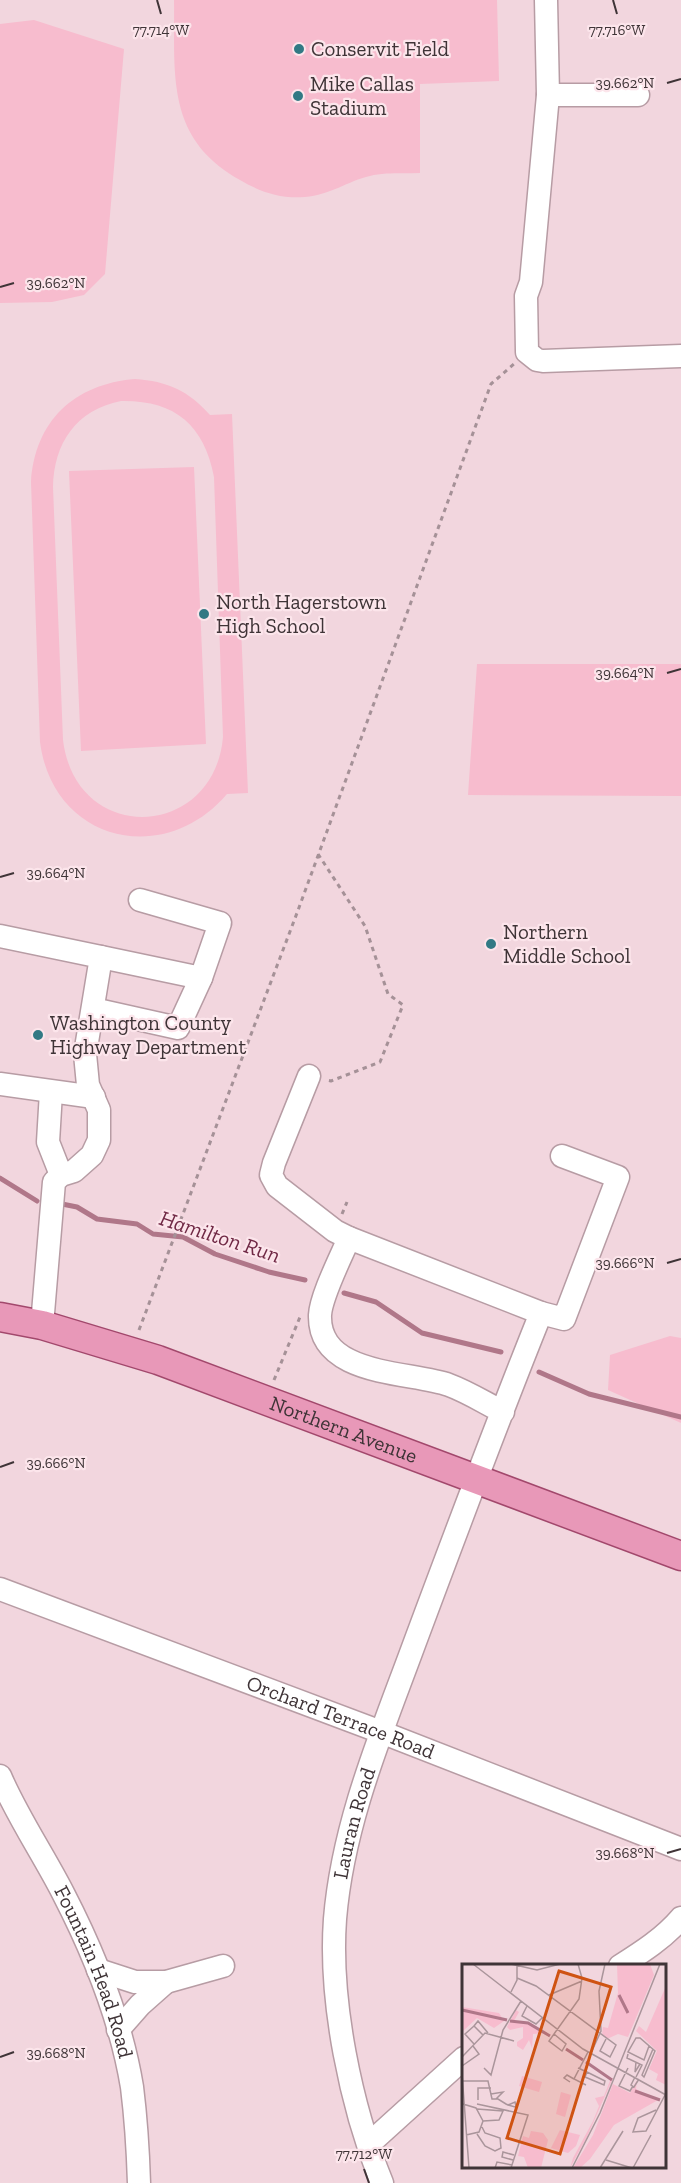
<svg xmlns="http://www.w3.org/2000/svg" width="681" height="2183" font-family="'Zilla Slab',serif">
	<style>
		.green { fill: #f7bcce; fill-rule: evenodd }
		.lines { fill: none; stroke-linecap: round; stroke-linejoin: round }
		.stream { stroke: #b07789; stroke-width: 5 }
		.minor-casing { stroke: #b79ca4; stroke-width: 25 }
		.major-casing { stroke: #a2486c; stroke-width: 31 }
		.path { stroke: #a59197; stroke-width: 3; stroke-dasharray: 4.5 4.5; stroke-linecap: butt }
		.minor { stroke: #fff; stroke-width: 22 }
		.major { stroke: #e898b8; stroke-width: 28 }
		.ticks { fill: none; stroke: #3f3437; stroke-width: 2 }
		.poi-dot { fill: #327984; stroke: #fce5eb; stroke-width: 2 }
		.labels { text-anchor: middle; stroke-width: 4.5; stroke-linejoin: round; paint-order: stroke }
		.poi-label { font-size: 21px; fill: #3f3437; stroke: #fce5eb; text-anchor: start }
		.street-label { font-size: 21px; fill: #3f3437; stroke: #fce5eb }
		.water-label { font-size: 22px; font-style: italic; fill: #702945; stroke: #fce5eb }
		.inset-river { fill: none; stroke: #b07789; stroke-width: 3 }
		.inset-road { fill: none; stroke: #aa959b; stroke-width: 1.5 }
		.view { fill: #cf5312; fill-opacity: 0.15; stroke: #cf5312; stroke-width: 3 }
		.inset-edge { fill: none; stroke: #3f3437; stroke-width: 3 }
		.ticks-label { font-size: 15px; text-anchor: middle; fill: #3f3437; stroke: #fce5eb; stroke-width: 4.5; stroke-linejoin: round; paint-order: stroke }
	</style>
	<rect width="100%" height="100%" fill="#f2d6de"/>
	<path class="green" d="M 174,0 L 497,0 L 499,81 L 420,84 L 420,173 C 404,174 385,172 370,176 C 348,181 330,195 305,197 C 281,199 260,192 240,180 C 165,138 175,75 174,0 Z
		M 34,20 L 124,49 L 105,274 L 84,295 L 52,302 L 0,303 L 0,24 Z
		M 135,379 C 167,381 189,391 210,415 L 232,414 L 248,793 L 227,794 C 164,868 53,842 40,742 L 31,482 C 35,421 74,384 135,379 ZM 121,401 C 174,400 204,424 214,477 L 223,737 C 214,840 76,846 63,740 L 53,487 C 54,443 76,410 121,401 Z
		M 194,467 L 206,744 L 81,751 L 69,471 Z
		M 477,664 L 681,664 L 681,796 L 468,795 Z
		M 670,1336 L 681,1338 L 681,1423 L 608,1390 L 610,1355 Z"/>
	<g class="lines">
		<path class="stream" d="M 0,1178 L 37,1201
			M 57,1203 L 77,1207 L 97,1219 L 137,1224 L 153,1234 L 183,1237 L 215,1254 L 269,1272 L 305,1280
			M 344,1293 L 376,1302 L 422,1333 L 501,1352
			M 539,1372 L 589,1394 L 681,1417"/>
		<g class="minor-casing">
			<g id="minor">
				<path d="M 546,0 L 548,95 L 531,282 L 526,296 L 527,352 L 537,360 L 543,361 L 681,356"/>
				<path d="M 548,95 L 638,95"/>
				<path d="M 0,936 L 101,957 L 85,1054 L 88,1085 L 99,1110 L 99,1140 L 92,1155 L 74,1171 L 61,1175 L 54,1182 L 42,1325"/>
				<path d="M 101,957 L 201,978 L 220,923 L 140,900"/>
				<path d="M 93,1009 L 178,1028 L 201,978"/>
				<path d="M 309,1076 L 274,1163 L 271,1175 L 277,1186 L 335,1231 L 349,1238"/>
				<path d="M 0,1084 L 94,1097"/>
				<path d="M 51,1092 L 48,1142 L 61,1175"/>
				<path d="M 541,1313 L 564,1319 L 618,1177 L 562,1156"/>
				<path id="s1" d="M 0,1589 L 381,1732 L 681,1849"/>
				<path id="s2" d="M 0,1776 C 17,1816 43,1854 63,1893 C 94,1953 121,2020 132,2087 C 136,2119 138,2151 139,2183"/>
				<path d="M 620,1966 C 642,1952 664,1938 681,1918"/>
				<path d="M 98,1970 L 135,1982 L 166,1982 L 223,1966"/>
				<path d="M 118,2030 L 140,2005 L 166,1982"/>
				<path d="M 369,2144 L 464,2058"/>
				<path id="s3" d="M 382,2183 C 351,2107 329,2001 335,1919 C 343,1822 382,1732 415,1642 C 456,1532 497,1422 541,1313 L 349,1238 C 341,1257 321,1296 320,1315 C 318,1377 410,1371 449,1385 C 468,1392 485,1403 503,1412"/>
			</g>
		</g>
		<g class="major-casing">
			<g id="major">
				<path id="s4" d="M 0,1317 L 42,1325 L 158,1360 L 681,1556"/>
			</g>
		</g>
		<path class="path" d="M 318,854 L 365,926 L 388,994 L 403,1005 L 380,1062 L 331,1081 L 326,1080
			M 342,1214 L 347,1202
			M 139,1330 L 297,913 L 491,384 L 514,364
			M 274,1380 L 300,1317"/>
		<use href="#minor" class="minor"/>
		<use href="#major" class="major"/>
	</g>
	<path class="ticks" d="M 157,0 L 161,14M 613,0 L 617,14M 667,83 L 681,79M 0,287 L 14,283M 667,673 L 681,669M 0,877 L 14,873M 667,1263 L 681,1259M 0,1467 L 14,1462M 667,1853 L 681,1849M 0,2057 L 14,2052M 364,2169 L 369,2183"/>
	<g class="poi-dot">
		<circle cx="299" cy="49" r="6"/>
		<circle cx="298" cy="96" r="6"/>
		<circle cx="204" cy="614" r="6"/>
		<circle cx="491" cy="944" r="6"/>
		<circle cx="38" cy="1035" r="6"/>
	</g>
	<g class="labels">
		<g class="poi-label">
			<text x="311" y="56">Conservit Field</text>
			<text x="310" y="91">Mike Callas<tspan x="310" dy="24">Stadium</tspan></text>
			<text x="216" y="609">North Hagerstown<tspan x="216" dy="24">High School</tspan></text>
			<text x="503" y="939">Northern<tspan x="503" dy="24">Middle School</tspan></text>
			<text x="50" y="1030">Washington County<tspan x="50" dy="24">Highway Department</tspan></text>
		</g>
		<g class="street-label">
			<text dy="7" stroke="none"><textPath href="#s4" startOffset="362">Northern Avenue</textPath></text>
			<text dy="7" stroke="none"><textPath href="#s1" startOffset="364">Orchard Terrace Road</textPath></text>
			<text dy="7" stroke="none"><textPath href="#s3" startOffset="368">Lauran Road</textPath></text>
			<text dy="7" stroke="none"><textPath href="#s2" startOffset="218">Fountain Head Road</textPath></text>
		</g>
		<g class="water-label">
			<text transform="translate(220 1236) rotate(18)" y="8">Hamilton Run</text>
		</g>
	</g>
	<g transform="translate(462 1964)">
		<rect width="204" height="204" fill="#f2d6de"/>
		<path d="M 155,0 L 188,0 L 192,11 L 166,73 L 156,70 L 145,75 L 140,71 L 141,63 L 146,64 L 156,29 ZM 204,22 L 204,121 L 194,116 L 196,110 L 187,105 L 195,87 L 174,67 L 177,62 L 184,68 ZM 0,43 L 37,49 L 42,57 L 32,64 L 15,54 L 0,68 ZM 54,46 L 57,48 L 52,57 L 65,58 L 84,69 L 71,70 L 70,84 L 67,76 L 61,86 L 55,82 L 55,78 L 61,74 L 61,63 L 48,66 L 45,63 ZM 60,112 L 80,118 L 77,128 L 57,122 ZM 149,114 L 151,114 L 124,175 L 108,204 L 111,194 L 101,204 L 111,194 L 131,157 L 137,142 L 133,134 L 142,132 ZM 175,116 L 174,125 L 196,136 L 152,161 L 128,195 L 118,204 L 111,204 L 131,171 L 151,120 L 168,129 ZM 99,128 L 109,131 L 103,153 L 94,150 ZM 98,166 L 118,171 L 114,182 L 106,189 L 89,184 ZM 69,167 L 81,169 L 86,176 L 79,204 L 66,204 L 62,193 L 56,192 L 61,172 L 67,174 Z" fill="#f7bcce"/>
		<path class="inset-river" d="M 157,31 L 166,49M 0,46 L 45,56M 48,57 L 66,59 L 88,72M 104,85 L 121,96M 124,98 L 150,116M 173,127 L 198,136"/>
		<path class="inset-road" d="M 11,0 L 121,85 L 204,131M 49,0 L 75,6 L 98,0M 55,14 L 74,22 L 154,81 L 148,93 L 138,87 L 144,75M 49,28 L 55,16 L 55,1M 87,31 L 120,17M 65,42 L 60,52 L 74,60 L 80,54M 12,62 L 3,70 L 12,80M 92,70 L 104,80 L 100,87 L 87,77 L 117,35 L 120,14 L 116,0M 21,71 L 12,62 L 16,57 L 26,69M 187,82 L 182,96 L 166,88 L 174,74 L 178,74 L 193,87 L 182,113 L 180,111 L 191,85M 129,89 L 139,67 L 137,27 L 143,0M 166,90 L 165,94 L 180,101 L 174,113M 0,93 L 23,69 L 52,77M 174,98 L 173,108 L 178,100M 0,102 L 17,90 L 11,82M 22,104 L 29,111 L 41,66 L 59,37M 116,104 L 125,108 L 143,117 L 142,121 L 123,113 L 125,108M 166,104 L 157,122 L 168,127 L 171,122M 0,110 L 7,204M 173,113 L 169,121 L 172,123 L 177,115M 0,117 L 26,117 L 30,135 L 36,135 L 44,140 L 46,141 L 53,143 L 54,142 L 53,138 L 46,141M 108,118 L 102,114 L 105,111 L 112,115M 124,121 L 112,115 L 126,88M 29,130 L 41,128 L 34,135M 16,136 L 16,124 L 29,124M 1,140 L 14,144 L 21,157 L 17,168 L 4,171M 15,140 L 66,151 L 49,204M 15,145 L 41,147 L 37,156 L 21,157M 194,146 L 176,154 L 171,168 L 184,167 L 203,131M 15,170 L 23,182 L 33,187 L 39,184 L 38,174 L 23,169 L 20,163M 51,196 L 40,193 L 41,188 L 52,191M 144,196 L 170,204M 33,204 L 35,198 L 50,201M 110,204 L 138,149 L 198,0M 138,204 L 161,167M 171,204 L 189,171"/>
		<path class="view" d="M 97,7 L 149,23 L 98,190 L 45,174 Z"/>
		<rect width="204" height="204" class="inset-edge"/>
	</g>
	<g class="ticks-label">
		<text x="161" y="35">77.714°W</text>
		<text x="617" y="35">77.716°W</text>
		<text x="625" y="88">39.662°N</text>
		<text x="56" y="288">39.662°N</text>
		<text x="625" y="678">39.664°N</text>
		<text x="56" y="878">39.664°N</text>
		<text x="625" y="1268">39.666°N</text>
		<text x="56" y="1468">39.666°N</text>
		<text x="625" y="1858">39.668°N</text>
		<text x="56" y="2058">39.668°N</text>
		<text x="364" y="2159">77.712°W</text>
	</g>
</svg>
